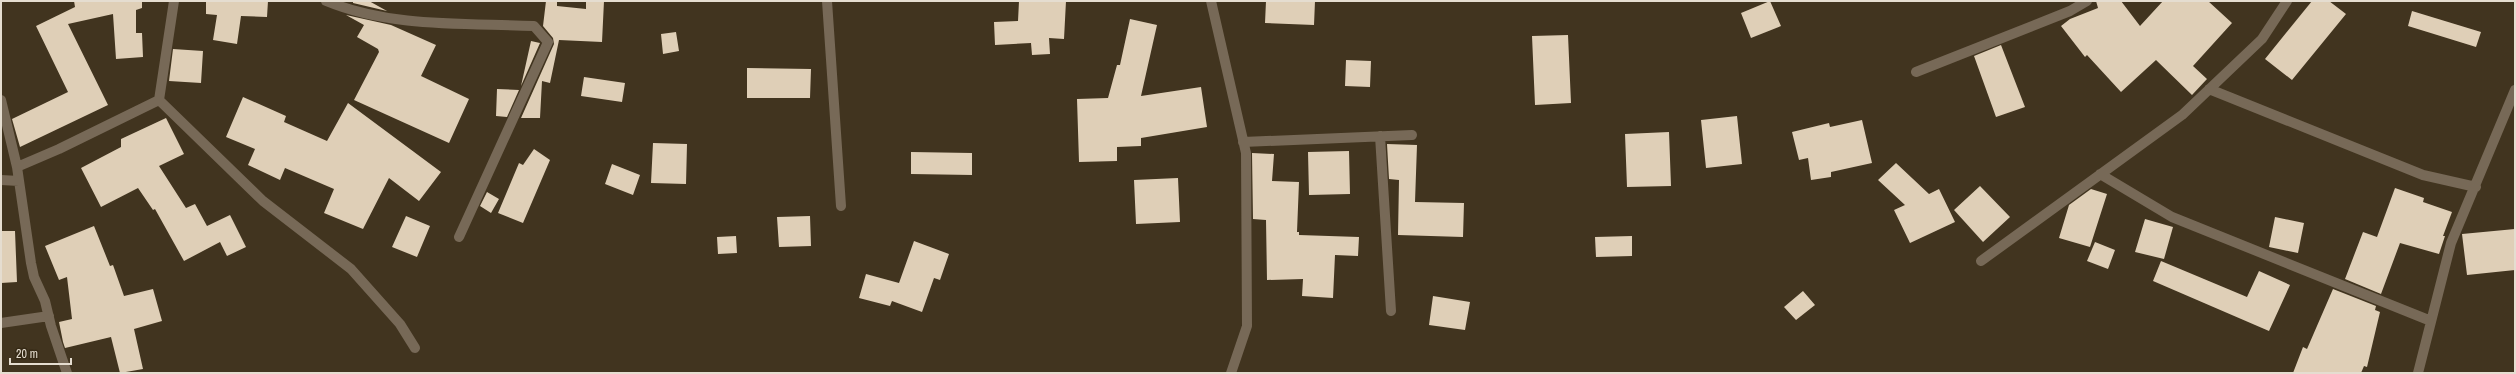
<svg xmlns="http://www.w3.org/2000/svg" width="2516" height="374" font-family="'Archivo Narrow',sans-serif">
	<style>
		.building { fill: #dfcfb7 }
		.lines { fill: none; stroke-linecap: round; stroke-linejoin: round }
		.street { stroke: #776957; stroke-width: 10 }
	</style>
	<rect width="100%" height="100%" fill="#41341f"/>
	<path class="building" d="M 74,1 L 142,1 L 142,8 L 136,10 L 136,33 L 142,33 L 143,57 L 116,59 L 113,14 L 68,24 L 108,105 L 20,147 L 12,119 L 68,92 L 36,26 L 75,7 Z
		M 206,1 L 268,1 L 267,17 L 241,16 L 237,44 L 213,40 L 217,15 L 206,14 Z
		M 353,1 L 369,1 L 387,11 L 353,3 Z
		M 546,1 L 557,1 L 557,6 L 586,9 L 586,1 L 604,1 L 602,42 L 559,40 L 550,83 L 542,81 L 540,118 L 521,118 L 554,44 L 553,38 L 543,26 Z
		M 1019,1 L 1066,1 L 1064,39 L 1049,38 L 1050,54 L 1032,55 L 1031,43 L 995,45 L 994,22 L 1018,21 Z
		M 1266,1 L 1315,1 L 1314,25 L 1265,23 Z
		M 1770,1 L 1781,26 L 1751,38 L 1741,13 Z
		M 2096,1 L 2121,1 L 2140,26 L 2163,1 L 2208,1 L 2232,23 L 2193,66 L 2207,79 L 2192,95 L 2156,60 L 2121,92 L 2087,55 L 2085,57 L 2061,26 L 2070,19 L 2098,8 Z
		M 2312,1 L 2329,1 L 2346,14 L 2292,80 L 2265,59 Z
		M 2412,11 L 2481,32 L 2476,47 L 2408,26 Z
		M 346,15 L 391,25 L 436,45 L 421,76 L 469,99 L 449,143 L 354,100 L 379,52 L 378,49 L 357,37 L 364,25 Z
		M 1130,19 L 1157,25 L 1141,96 L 1201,87 L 1207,127 L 1141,138 L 1141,146 L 1117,147 L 1117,161 L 1079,162 L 1077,99 L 1108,98 L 1117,65 L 1120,65 Z
		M 676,32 L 679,51 L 663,54 L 661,34 Z
		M 1568,35 L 1571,103 L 1535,105 L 1532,36 Z
		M 531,41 L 540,43 L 521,86 Z
		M 2001,45 L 2025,107 L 1996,117 L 1974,56 Z
		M 173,49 L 203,51 L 201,83 L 169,81 Z
		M 1346,60 L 1371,61 L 1370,87 L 1345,86 Z
		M 747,68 L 811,69 L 810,98 L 747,98 Z
		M 584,77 L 625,83 L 622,102 L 581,96 Z
		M 497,89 L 519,90 L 507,117 L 496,116 Z
		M 243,97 L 286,116 L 284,122 L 327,141 L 348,103 L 441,172 L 419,201 L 389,178 L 363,229 L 324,213 L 334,189 L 285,168 L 280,180 L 248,165 L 255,149 L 226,137 Z
		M 1737,116 L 1742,164 L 1706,168 L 1701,120 Z
		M 166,118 L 184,154 L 159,166 L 186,208 L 195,204 L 207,226 L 230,215 L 246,247 L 227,256 L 220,242 L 184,261 L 155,209 L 153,210 L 138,188 L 101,207 L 81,168 L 121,147 L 121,139 Z
		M 1862,120 L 1872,163 L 1831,172 L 1831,177 L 1811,180 L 1808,158 L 1799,160 L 1792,132 L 1829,123 L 1830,127 Z
		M 1669,132 L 1671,186 L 1627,187 L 1625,134 Z
		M 653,143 L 687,144 L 686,184 L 651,183 Z
		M 1387,144 L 1417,145 L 1415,202 L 1464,203 L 1463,237 L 1398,235 L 1399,180 L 1389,179 Z
		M 534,149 L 550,160 L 523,223 L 498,213 L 519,163 L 523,165 Z
		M 1349,151 L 1350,194 L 1309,195 L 1308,152 Z
		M 911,152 L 972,153 L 972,175 L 911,174 Z
		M 1252,153 L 1274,154 L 1272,181 L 1299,182 L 1297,232 L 1299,232 L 1299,235 L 1359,237 L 1358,256 L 1335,255 L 1333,298 L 1302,296 L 1303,279 L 1267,280 L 1266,220 L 1253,219 Z
		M 1896,163 L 1929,194 L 1939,189 L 1955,222 L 1910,243 L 1894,210 L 1905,205 L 1878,180 Z
		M 612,164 L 640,175 L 633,195 L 605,184 Z
		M 1178,178 L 1180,222 L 1136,224 L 1134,180 Z
		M 1980,186 L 2010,217 L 1983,242 L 1954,210 Z
		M 2395,188 L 2424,198 L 2423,202 L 2452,212 L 2443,236 L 2445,236 L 2439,254 L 2400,243 L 2381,294 L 2345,279 L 2363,232 L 2377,237 Z
		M 2091,189 L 2107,194 L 2090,247 L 2059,238 L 2069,205 Z
		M 487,192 L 499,199 L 491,213 L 480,206 Z
		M 406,216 L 430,226 L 417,257 L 392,247 Z
		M 810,216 L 811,246 L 779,247 L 777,217 Z
		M 2275,217 L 2304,223 L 2298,253 L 2269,247 Z
		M 2145,219 L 2173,227 L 2164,259 L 2135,252 Z
		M 94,226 L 110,266 L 113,265 L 124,296 L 153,289 L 162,321 L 134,329 L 143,369 L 120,373 L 111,337 L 65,348 L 63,342 L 59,322 L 72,319 L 67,277 L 59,280 L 45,246 Z
		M 2515,229 L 2515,270 L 2467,275 L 2462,234 Z
		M 1,231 L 15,231 L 17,282 L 1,283 Z
		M 736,236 L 737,253 L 718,254 L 717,237 Z
		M 1632,236 L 1632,256 L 1596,257 L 1595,237 Z
		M 914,241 L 949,254 L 940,280 L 934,278 L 922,312 L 892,301 L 890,306 L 859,298 L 866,274 L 899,283 Z
		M 2095,242 L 2115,250 L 2108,269 L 2087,261 Z
		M 2161,261 L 2247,297 L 2259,271 L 2290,285 L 2269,331 L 2153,281 Z
		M 2333,289 L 2376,306 L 2375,310 L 2380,312 L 2367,367 L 2364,366 L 2361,373 L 2293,373 L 2303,347 L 2307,349 Z
		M 1803,291 L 1815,305 L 1796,320 L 1784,307 Z
		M 1433,296 L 1470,302 L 1465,330 L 1429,325 Z"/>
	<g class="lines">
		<path class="street" d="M 326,1 C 391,28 465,23 534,26 L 548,42 L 459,237
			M 827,1 L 841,206
			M 1211,1 L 1246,153 L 1247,326 L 1231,373
			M 1916,72 L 2070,11 L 2087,1
			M 2209,89 L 2423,175 L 2476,187
			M 1,100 L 17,167 L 31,263 L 34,277 L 45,301 L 51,326 L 67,373
			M 159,100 L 263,201 L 351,269 L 400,324 L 415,348
			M 1380,136 L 1391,311
			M 1243,142 L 1412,135
			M 17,167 L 59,149 L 159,100 L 174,1
			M 2100,174 L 2172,217 L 2431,321
			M 1,180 L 19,181
			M 1981,261 L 2182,115 L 2262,39 L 2287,1
			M 1,323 L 49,316
			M 2418,373 L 2451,243 L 2515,90"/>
	</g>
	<rect width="2516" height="374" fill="none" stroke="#e5ddd0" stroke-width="4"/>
	<path d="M10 358v6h61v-6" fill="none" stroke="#e5ddd0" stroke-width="2"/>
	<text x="16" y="358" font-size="12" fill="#e5ddd0" stroke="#362a16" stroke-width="3" paint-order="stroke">20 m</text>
</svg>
